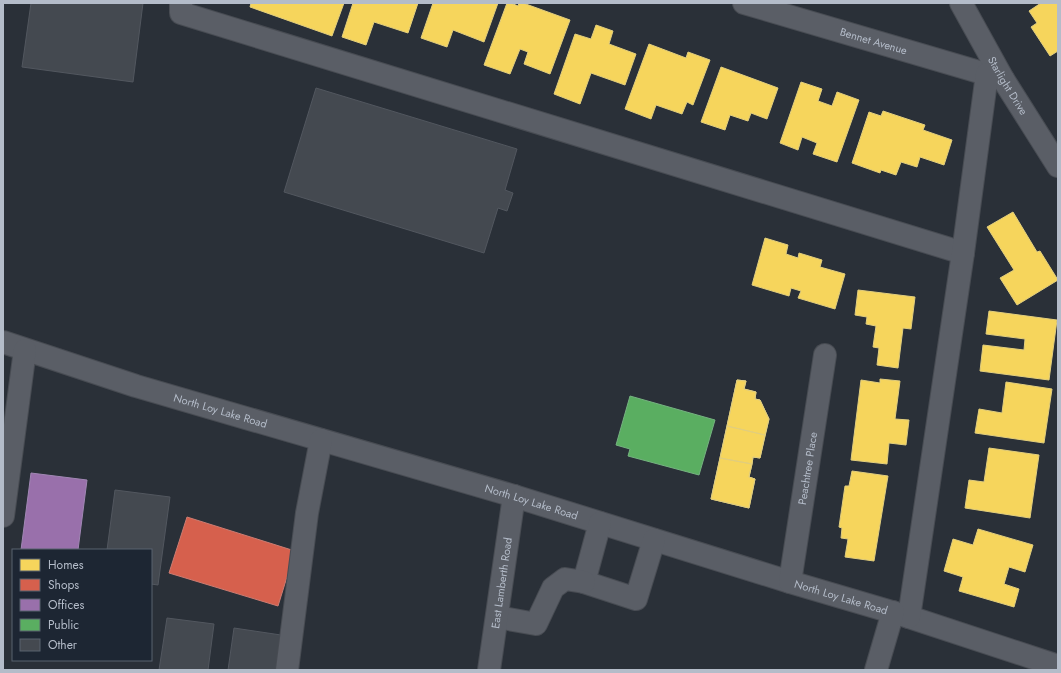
<svg xmlns="http://www.w3.org/2000/svg" width="1061" height="673" font-family="Jost,sans-serif">
	<style>
		.homes { fill: #f6d55c; stroke: #e2ce7d }
		.shops { fill: #d6604d; stroke: #cc7c72 }
		.offices { fill: #9970ab; stroke: #a187b4 }
		.public { fill: #5aae61; stroke: #75b280 }
		.building { fill: #444950; stroke: #52575f }
		.lines { fill: none; stroke-linecap: round; stroke-linejoin: round }
		.minor-casing { stroke: #484c53; stroke-width: 24 }
		.minor { stroke: #5a5e66; stroke-width: 22 }
		.labels { text-anchor: middle; stroke-width: 4; stroke-linejoin: round; paint-order: stroke }
		.street-label { font-size: 11px; fill: #b4bcc9; stroke: #1d2633 }
	</style>
	<rect width="100%" height="100%" fill="#2a3038"/>
	<path class="homes" d="M 251,3 L 344,3 L 332,36 L 250,7 Z
		M 353,3 L 418,3 L 408,33 L 374,22 L 366,45 L 342,37 Z
		M 433,3 L 498,3 L 484,42 L 453,30 L 447,47 L 421,38 Z
		M 507,3 L 511,3 L 518,6 L 519,3 L 523,3 L 570,20 L 550,74 L 524,64 L 528,52 L 520,49 L 510,74 L 484,65 Z
		M 1041,3 L 1058,3 L 1058,51 L 1050,56 L 1031,27 L 1037,23 L 1029,11 Z
		M 596,25 L 613,31 L 609,44 L 636,54 L 625,85 L 591,73 L 580,104 L 554,94 L 575,34 L 591,39 Z
		M 649,44 L 686,58 L 688,52 L 710,60 L 693,105 L 687,102 L 682,114 L 656,105 L 651,119 L 625,109 Z
		M 721,67 L 778,88 L 767,119 L 751,113 L 748,121 L 730,115 L 725,130 L 701,122 Z
		M 801,82 L 822,89 L 818,101 L 832,106 L 837,92 L 859,100 L 837,162 L 813,154 L 817,143 L 802,137 L 798,150 L 780,143 Z
		M 883,111 L 925,125 L 923,130 L 952,140 L 944,165 L 920,157 L 917,167 L 901,162 L 896,175 L 881,170 L 880,173 L 852,163 L 869,112 L 881,116 Z
		M 1013,212 L 1037,252 L 1040,251 L 1058,280 L 1017,305 L 1000,278 L 1014,270 L 987,227 Z
		M 765,238 L 788,245 L 786,254 L 798,258 L 799,253 L 822,260 L 820,267 L 845,274 L 835,309 L 798,298 L 801,291 L 791,288 L 789,296 L 752,285 Z
		M 858,290 L 915,297 L 911,329 L 903,328 L 898,368 L 877,365 L 879,348 L 873,347 L 876,326 L 866,324 L 867,317 L 855,315 Z
		M 989,311 L 1057,320 L 1049,380 L 980,371 L 983,345 L 1024,350 L 1025,339 L 986,334 Z
		M 880,379 L 900,381 L 895,419 L 909,420 L 906,445 L 889,443 L 887,464 L 851,460 L 861,380 L 880,383 Z
		M 737,380 L 746,381 L 744,389 L 756,392 L 755,399 L 760,400 L 769,419 L 760,458 L 753,457 L 752,464 L 749,477 L 755,479 L 749,508 L 711,499 Z
		M 737,380 L 746,381 L 744,389 L 756,392 L 755,399 L 760,400 L 769,419 L 765,435 L 727,426 Z
		M 1006,382 L 1052,389 L 1044,443 L 975,433 L 979,409 L 1002,413 Z
		M 727,426 L 765,435 L 760,458 L 753,457 L 752,464 L 720,458 Z
		M 989,448 L 1039,455 L 1030,518 L 965,508 L 969,480 L 984,482 Z
		M 720,458 L 752,464 L 749,477 L 755,479 L 749,508 L 711,499 Z
		M 852,471 L 888,476 L 874,561 L 845,557 L 848,539 L 841,538 L 842,528 L 839,527 L 845,486 L 849,486 Z
		M 978,529 L 1033,545 L 1025,572 L 1009,567 L 1004,584 L 1019,589 L 1014,607 L 959,591 L 963,577 L 944,571 L 953,539 L 973,545 Z"/>
	<path class="shops" d="M 187,517 L 295,551 L 278,606 L 169,573 Z"/>
	<path class="offices" d="M 31,473 L 87,480 L 78,550 L 21,550 Z"/>
	<path class="public" d="M 630,396 L 715,420 L 699,475 L 628,456 L 630,449 L 616,445 Z"/>
	<path class="building" d="M 31,3 L 143,3 L 133,82 L 22,67 Z
		M 316,88 L 517,149 L 505,190 L 513,193 L 507,211 L 498,208 L 484,253 L 284,192 Z
		M 115,490 L 170,497 L 158,585 L 151,584 L 151,550 L 107,550 Z
		M 167,618 L 214,624 L 208,670 L 159,670 Z
		M 234,628 L 281,635 L 276,670 L 228,670 Z"/>
	<g class="lines">
		<g class="minor-casing">
			<g id="minor">
				<path d="M 181,3 L 181,13 L 963,253"/>
				<path id="s1" d="M 744,3 L 1003,79"/>
				<path id="s2" d="M 961,3 L 1003,79 L 1058,166"/>
				<path id="s3" d="M 3,342 L 136,386 L 514,496 L 790,582 L 909,617 L 1058,666"/>
				<path d="M 3,516 L 25,350"/>
				<path d="M 600,523 L 584,582 L 636,599 L 654,540"/>
				<path id="s4" d="M 790,582 L 825,355"/>
				<path d="M 497,617 L 536,624 L 553,588 L 565,579 L 584,582"/>
				<path d="M 909,617 L 963,253 L 987,74"/>
				<path d="M 287,670 L 307,513 L 321,440"/>
				<path id="s5" d="M 489,670 L 514,496"/>
				<path d="M 876,670 L 893,612"/>
			</g>
		</g>
		<use href="#minor" class="minor"/>
	</g>
	<g class="labels">
		<g class="street-label">
			<text dy="4" stroke="none"><textPath href="#s1" startOffset="135">Bennet Avenue</textPath></text>
			<text dy="4" stroke="none"><textPath href="#s2" startOffset="95">Starlight Drive</textPath></text>
			<text dy="4" stroke="none"><textPath href="#s3" startOffset="228">North Loy Lake Road</textPath></text>
			<text dy="4" stroke="none"><textPath href="#s4" startOffset="115">Peachtree Place</textPath></text>
			<text dy="4" stroke="none"><textPath href="#s3" startOffset="552">North Loy Lake Road</textPath></text>
			<text dy="4" stroke="none"><textPath href="#s5" startOffset="88">East Lamberth Road</textPath></text>
			<text dy="4" stroke="none"><textPath href="#s3" startOffset="876">North Loy Lake Road</textPath></text>
		</g>
	</g>
	<rect width="1061" height="673" fill="none" stroke="#b4bcc9" stroke-width="8"/>
	<rect x="12" y="549" width="140" height="112" fill="#1d2633" stroke="#59626f"/>
	<rect x="20" y="559" width="20" height="12" fill="#f6d55c" stroke="#59626f"/>
	<text x="48" y="569" font-size="12" fill="#b4bcc9">Homes</text>
	<rect x="20" y="579" width="20" height="12" fill="#d6604d" stroke="#59626f"/>
	<text x="48" y="589" font-size="12" fill="#b4bcc9">Shops</text>
	<rect x="20" y="599" width="20" height="12" fill="#9970ab" stroke="#59626f"/>
	<text x="48" y="609" font-size="12" fill="#b4bcc9">Offices</text>
	<rect x="20" y="619" width="20" height="12" fill="#5aae61" stroke="#59626f"/>
	<text x="48" y="629" font-size="12" fill="#b4bcc9">Public</text>
	<rect x="20" y="639" width="20" height="12" fill="#444950" stroke="#59626f"/>
	<text x="48" y="649" font-size="12" fill="#b4bcc9">Other</text>
</svg>
